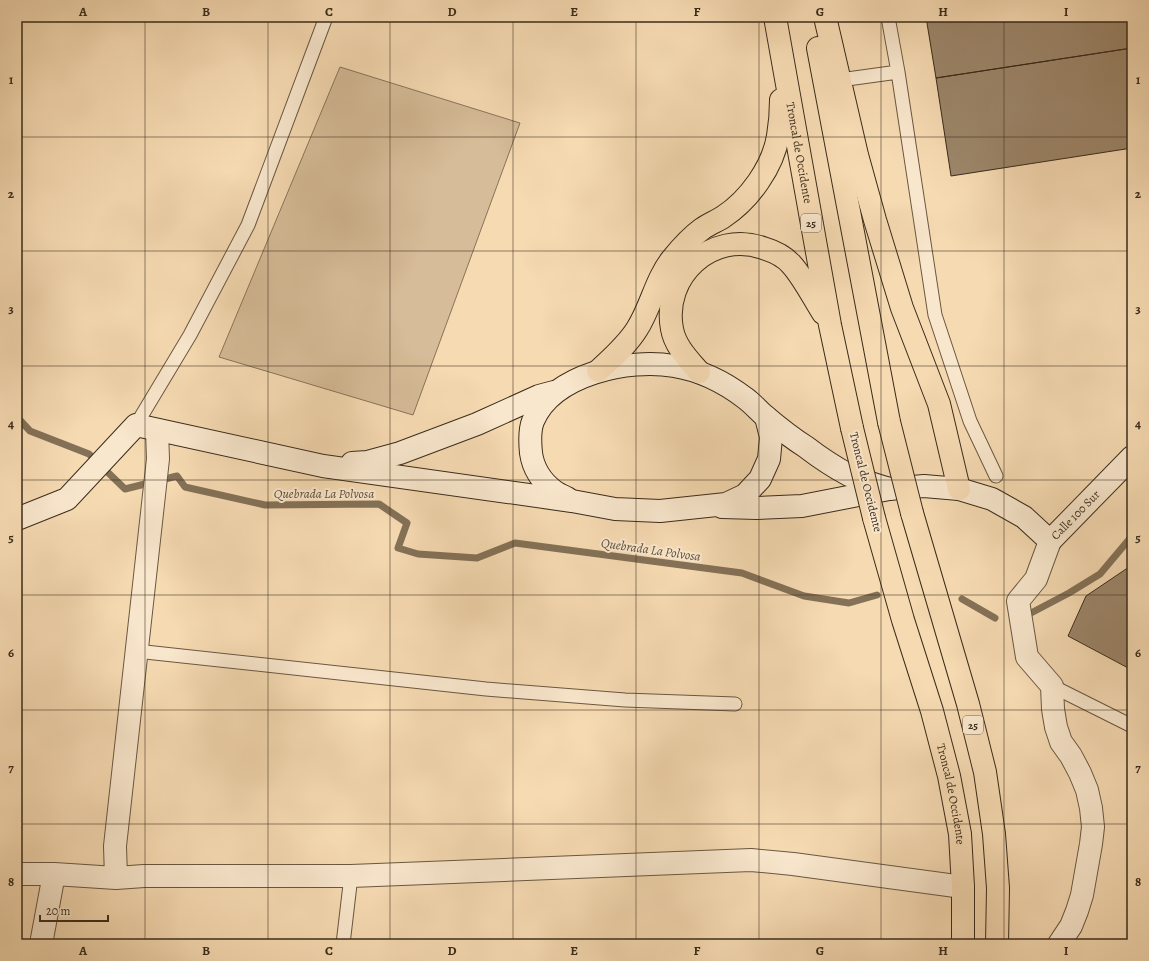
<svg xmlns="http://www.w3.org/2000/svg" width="1149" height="961" font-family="Alegreya,serif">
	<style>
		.green { fill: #d6bc98; stroke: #88745a }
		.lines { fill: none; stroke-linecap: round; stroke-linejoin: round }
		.stream { stroke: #847157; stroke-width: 7 }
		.building { fill: #9c866a; stroke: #3a2c1b }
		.lane-casing { stroke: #695841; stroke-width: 15 }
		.street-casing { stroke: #695841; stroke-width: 24 }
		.secondary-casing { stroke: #3a2c1b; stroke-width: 24 }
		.highway-casing { stroke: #3a2c1b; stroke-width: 24 }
		.lane { stroke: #f9e7cd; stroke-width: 13 }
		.street { stroke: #f9e7cd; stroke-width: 22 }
		.secondary { stroke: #f9e7cd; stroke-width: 22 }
		.highway { stroke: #f6dab2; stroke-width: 22 }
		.highway-bridge-casing { stroke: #3a2c1b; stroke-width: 24; stroke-linecap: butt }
		.highway-bridge { stroke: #f6dab2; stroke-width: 22 }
		.grid { fill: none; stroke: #3a2c1b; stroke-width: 1; stroke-opacity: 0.55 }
		.labels { text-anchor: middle; stroke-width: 4; stroke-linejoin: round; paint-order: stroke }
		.shield { fill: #f9e7cd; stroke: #736450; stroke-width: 1 }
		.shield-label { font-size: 11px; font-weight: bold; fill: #3a2c1b }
		.street-label { font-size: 12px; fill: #3a2c1b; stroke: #f9e7cd }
		.water-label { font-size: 13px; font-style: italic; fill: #5f4e39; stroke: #f9e7cd }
		.neatline { fill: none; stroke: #3a2c1b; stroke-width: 1.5 }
		.grid-label { font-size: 13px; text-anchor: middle; font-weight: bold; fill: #3a2c1b }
	</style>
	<rect width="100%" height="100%" fill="#f6dab2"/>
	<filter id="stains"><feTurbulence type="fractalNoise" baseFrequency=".005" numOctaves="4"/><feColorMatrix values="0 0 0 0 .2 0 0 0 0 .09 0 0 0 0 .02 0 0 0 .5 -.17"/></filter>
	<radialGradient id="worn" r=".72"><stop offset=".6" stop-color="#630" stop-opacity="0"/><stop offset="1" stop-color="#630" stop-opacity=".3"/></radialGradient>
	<path class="green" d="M 340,67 L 520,123 L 413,415 L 219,357 Z"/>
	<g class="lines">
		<path class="stream" d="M 17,417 L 30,431 L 89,454 L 125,489 L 177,476 L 185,487 L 265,505 L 379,504 L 407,523 L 398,548 L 418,554 L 477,558 L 515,543 L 742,573 L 804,596 L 849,603 L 877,595
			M 962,599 L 995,618
			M 1031,613 L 1069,593 L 1100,574 L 1132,536"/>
	</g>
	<path class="building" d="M 926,17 L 1132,17 L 1132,48 L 936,78 Z
		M 1132,48 L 1132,148 L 951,176 L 936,78 Z
		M 1132,565 L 1132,670 L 1068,636 L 1086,596 Z"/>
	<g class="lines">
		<g class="lane-casing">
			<path id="lane" d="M 898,72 L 935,315 L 970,421 L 996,476
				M 840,80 L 898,72 L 888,17
				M 136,425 L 190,335 L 248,225 L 326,17
				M 136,651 L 486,689 L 625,700 L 735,704
				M 1052,686 L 1132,726
				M 343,944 L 351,876"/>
		</g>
		<g class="street-casing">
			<path id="street" d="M 157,430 L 158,459 L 115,846 L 116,878 L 144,876 L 351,876 L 751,860 L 793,864 L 963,887
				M 1050,541 L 1036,579 L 1018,601 L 1027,657 L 1052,686 L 1053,709 L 1056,727 L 1061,742 L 1071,756 L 1080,773 L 1087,790 L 1091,808 L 1093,827 L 1091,844 L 1082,895 L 1077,911 L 1071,926 L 1059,944
				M 17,874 L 54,874 L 116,878
				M 41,944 L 54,874"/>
		</g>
		<g class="secondary-casing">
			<g id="secondary">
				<path d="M 352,463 L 367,462 L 400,453 L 477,424 L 539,396 L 554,392"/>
				<path d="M 567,498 C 563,496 558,494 554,491 C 542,482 533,468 531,453 C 530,443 529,431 533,421 C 553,374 629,358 674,366 C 699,370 724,382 745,398 C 752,403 758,410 765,416 C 778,427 792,438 806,447 C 819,457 834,467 849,475 C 862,481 876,485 889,489"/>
				<path id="s1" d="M 722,507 L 757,508 L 802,506 L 889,489 L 924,486 L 959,489 L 992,499 L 1024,517 L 1050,541 L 1132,457"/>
				<path d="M 17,519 L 67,499 L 136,425 L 323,466 L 572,501 L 615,509 L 660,511 L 726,504 L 745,495 L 760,479 L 769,459 L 771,437 L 766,417"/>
			</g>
		</g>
		<g class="highway-casing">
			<g id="highway">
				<path id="s2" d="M 775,17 L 830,325 L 852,428"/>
				<path d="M 825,17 L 857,155 L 875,220 L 902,308 L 939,404 L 959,489"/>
				<path d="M 818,48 L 889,422"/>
				<path d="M 598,371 C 612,358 627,345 637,329 C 651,307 656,279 672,259 C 681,248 691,237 702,229 C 709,224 717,221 723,217 C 749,200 773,167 778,136 C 780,124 781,112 781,100"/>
				<path d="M 699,372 C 688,359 675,346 672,329 C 662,276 712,230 763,248 C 773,251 784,256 791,264 C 803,277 814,299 823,313"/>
				<path d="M 912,513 L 968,704 L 985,772 L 994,834 L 998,888 L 997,944"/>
				<path id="s3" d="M 874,518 L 903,620 L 932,711 L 949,776 L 960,834 L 963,887 L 963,944"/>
			</g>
		</g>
		<use href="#lane" class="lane"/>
		<use href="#street" class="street"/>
		<use href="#secondary" class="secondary"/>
		<use href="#highway" class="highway"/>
		<g class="highway-bridge-casing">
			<path id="highway-bridge" d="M 889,422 L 912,513
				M 852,428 L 874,518"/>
		</g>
		<use href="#highway-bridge" class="highway-bridge"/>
	</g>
	<path class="grid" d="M 145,17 L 145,944M 268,17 L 268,944M 390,17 L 390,944M 513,17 L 513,944M 636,17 L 636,944M 759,17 L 759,944M 881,17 L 881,944M 1004,17 L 1004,944M 17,137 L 1132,137M 17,251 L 1132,251M 17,366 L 1132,366M 17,480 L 1132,480M 17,595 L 1132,595M 17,710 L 1132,710M 17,824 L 1132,824"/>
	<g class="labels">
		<g class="shield">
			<rect x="801" y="214" width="20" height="18" rx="3"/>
			<rect x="963" y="716" width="20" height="18" rx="3"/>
		</g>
		<g class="shield-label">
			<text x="811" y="227">25</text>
			<text x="973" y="729">25</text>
		</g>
		<g class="street-label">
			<text dy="4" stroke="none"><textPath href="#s2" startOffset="138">Troncal de Occidente</textPath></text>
			<text transform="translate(866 482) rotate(76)" y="4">Troncal de Occidente</text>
			<text dy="4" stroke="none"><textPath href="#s1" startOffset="382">Calle 100 Sur</textPath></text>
			<text dy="4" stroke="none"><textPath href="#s3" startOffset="287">Troncal de Occidente</textPath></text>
		</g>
		<g class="water-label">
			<text x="324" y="498">Quebrada La Polvosa</text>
			<text transform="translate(651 549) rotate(8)" y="5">Quebrada La Polvosa</text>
		</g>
	</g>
	<rect width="1149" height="961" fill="none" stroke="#f6dab2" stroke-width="44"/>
	<path d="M40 915v6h68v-6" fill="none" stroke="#3a2c1b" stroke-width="2"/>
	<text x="46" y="915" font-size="12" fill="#3a2c1b" stroke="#f9e7cd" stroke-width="3" paint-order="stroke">20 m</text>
	<rect x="22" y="22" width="1105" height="917" class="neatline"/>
	<g class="grid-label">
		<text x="83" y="16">A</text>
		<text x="206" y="16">B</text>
		<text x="329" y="16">C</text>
		<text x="452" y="16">D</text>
		<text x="574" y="16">E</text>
		<text x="697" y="16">F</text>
		<text x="820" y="16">G</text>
		<text x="943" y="16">H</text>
		<text x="1066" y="16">I</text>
		<text x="11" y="84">1</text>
		<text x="1138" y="84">1</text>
		<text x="11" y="198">2</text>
		<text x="1138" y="198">2</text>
		<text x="11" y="313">3</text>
		<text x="1138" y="313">3</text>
		<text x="11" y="428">4</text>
		<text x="1138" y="428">4</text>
		<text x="11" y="542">5</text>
		<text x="1138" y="542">5</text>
		<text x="11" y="657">6</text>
		<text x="1138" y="657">6</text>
		<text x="11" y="772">7</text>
		<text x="1138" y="772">7</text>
		<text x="11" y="886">8</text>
		<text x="1138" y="886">8</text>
		<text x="83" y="955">A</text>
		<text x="206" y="955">B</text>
		<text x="329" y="955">C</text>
		<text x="452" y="955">D</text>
		<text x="574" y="955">E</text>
		<text x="697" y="955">F</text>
		<text x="820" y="955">G</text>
		<text x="943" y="955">H</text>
		<text x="1066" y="955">I</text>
	</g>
	<rect width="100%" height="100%" filter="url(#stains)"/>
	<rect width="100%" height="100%" fill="url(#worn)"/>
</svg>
